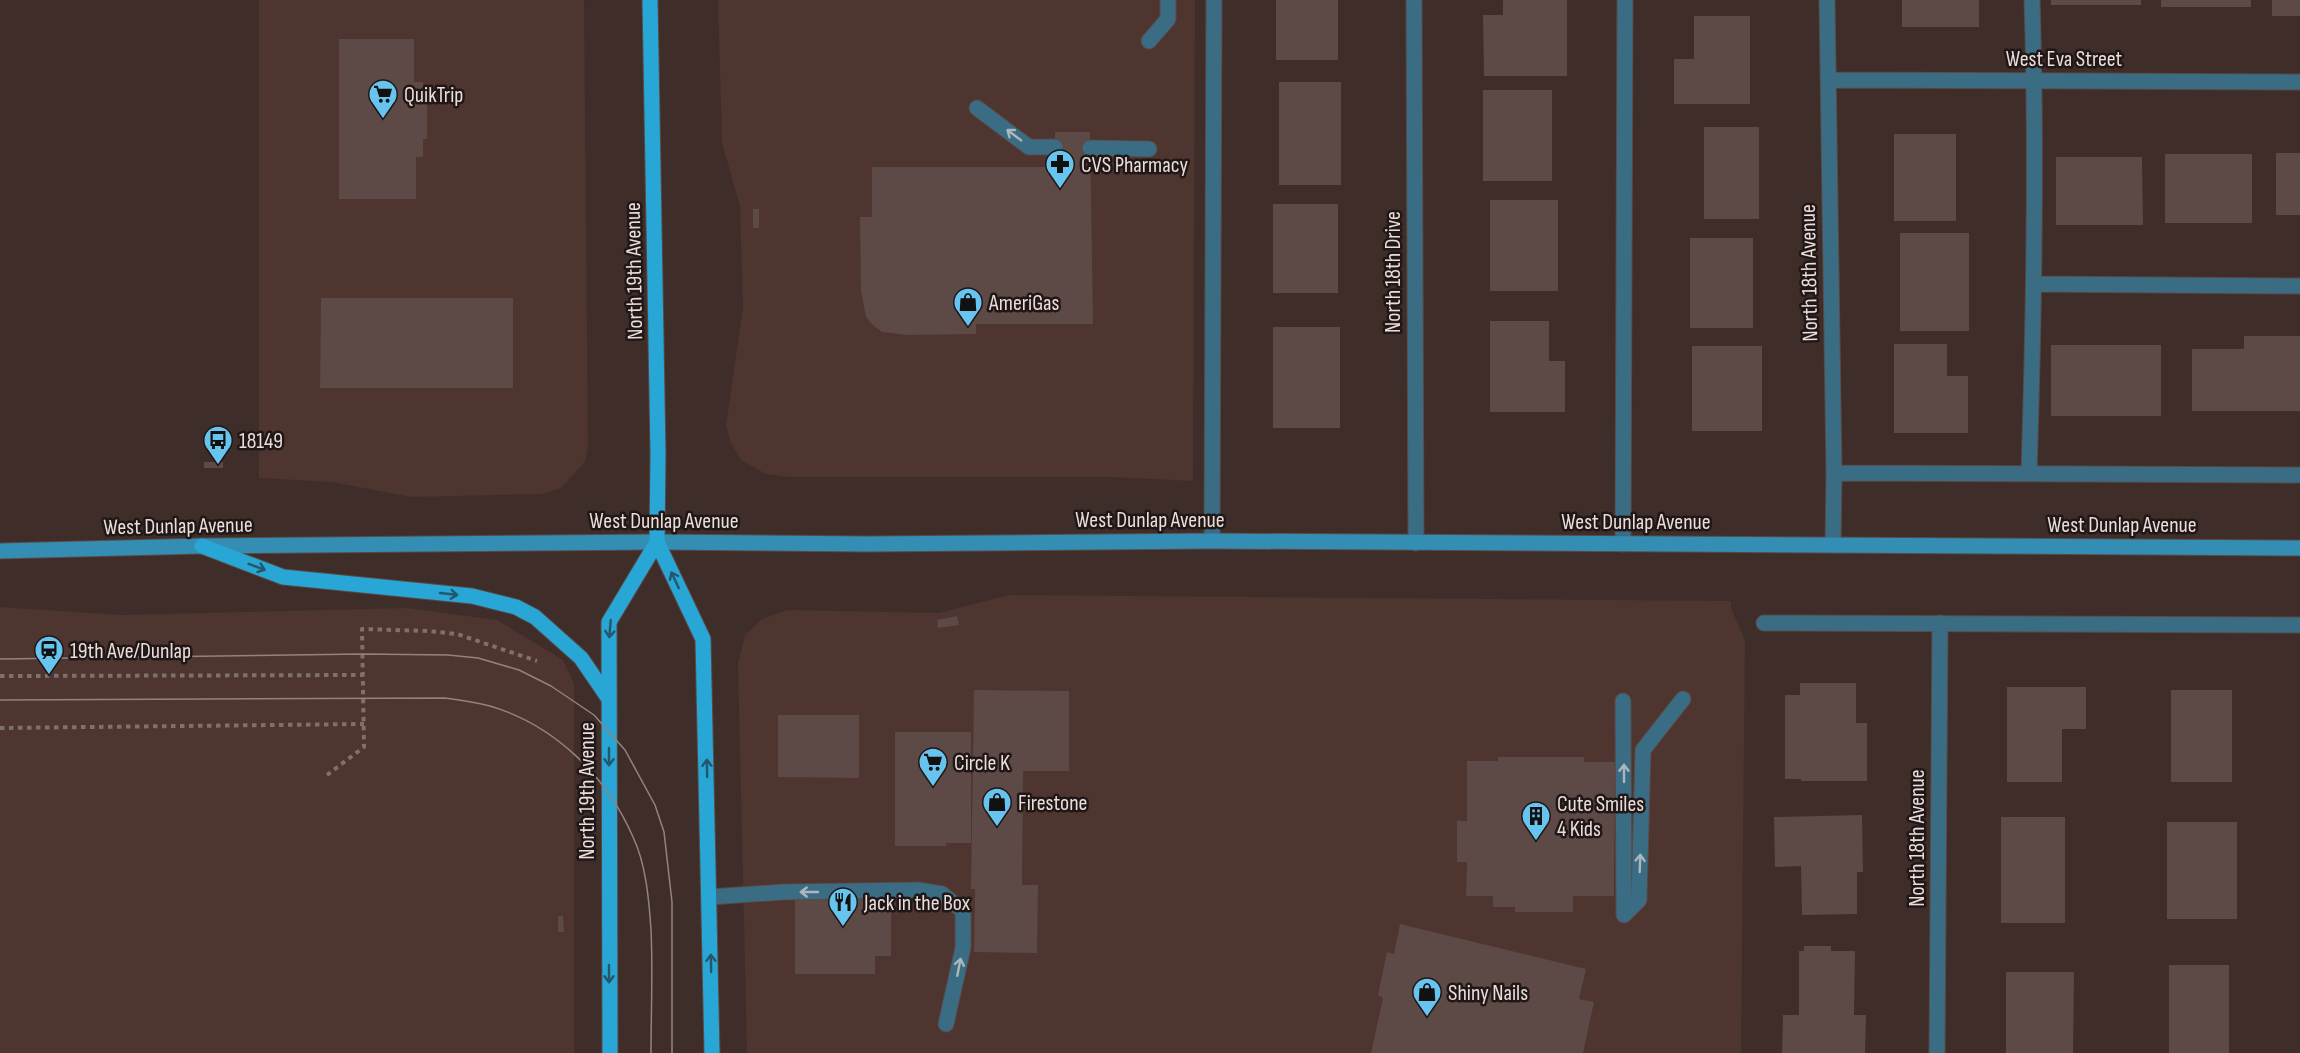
<svg xmlns="http://www.w3.org/2000/svg" width="2300" height="1053" font-family="'Sofia Sans Condensed',sans-serif">
	<style>
		.built { fill: #4e3530 }
		.building { fill: #5d4945 }
		.lines { fill: none; stroke-linecap: round; stroke-linejoin: round }
		.service-casing { stroke: #5a4946; stroke-width: 17 }
		.minor-casing { stroke: #5a4946; stroke-width: 17 }
		.secondary-casing { stroke: #5a4946; stroke-width: 17 }
		.primary-casing { stroke: #5a4946; stroke-width: 17 }
		.path { stroke: #7f706c; stroke-width: 4; stroke-dasharray: 4.5 4.5; stroke-linecap: butt }
		.service { stroke: #3a6d84; stroke-width: 15 }
		.minor { stroke: #3a6d84; stroke-width: 15 }
		.secondary { stroke: #348db3; stroke-width: 15 }
		.primary { stroke: #28a6d6; stroke-width: 15 }
		.tram { stroke: #938380; stroke-width: 1.5 }
		.oneway { stroke: #acb6bd }
		.oneway2 { stroke: #24576c }
		.labels { text-anchor: middle; stroke-width: 5; stroke-linejoin: round; paint-order: stroke }
		.street-label { font-size: 22px; fill: #eadedc; stroke: #201716 }
		.poi-label { font-size: 22px; fill: #eadedc; stroke: #201716; text-anchor: start }
	</style>
	<rect width="100%" height="100%" fill="#3f2d29"/>
	<path class="built" d="M 259,0 L 584,0 L 588,447 L 585,462 L 561,488 L 542,494 L 411,497 L 332,482 L 259,478 Z
		M 718,0 L 1195,0 L 1193,481 L 1110,477 L 789,477 L 766,474 L 741,460 L 730,441 L 726,425 L 743,308 L 740,206 L 722,143 Z
		M 1009,595 L 1731,601 L 1731,608 L 1745,640 L 1741,1053 L 747,1053 L 738,664 L 745,635 L 762,619 L 787,610 L 939,613 Z
		M 0,607 L 122,615 L 407,608 L 497,620 L 563,660 L 574,684 L 574,1053 L 0,1053 Z"/>
	<path class="building" d="M 1276,0 L 1338,0 L 1338,60 L 1276,60 Z
		M 1503,0 L 1567,0 L 1567,76 L 1484,76 L 1483,15 L 1503,15 Z
		M 1902,0 L 1979,0 L 1979,27 L 1902,27 Z
		M 2051,0 L 2141,0 L 2141,5 L 2051,5 Z
		M 2161,0 L 2251,0 L 2251,7 L 2161,7 Z
		M 2272,0 L 2300,0 L 2300,16 L 2272,16 Z
		M 1694,16 L 1750,16 L 1750,104 L 1674,104 L 1674,59 L 1694,59 Z
		M 339,39 L 414,39 L 414,82 L 423,82 L 423,101 L 427,101 L 427,139 L 423,139 L 423,157 L 416,157 L 416,199 L 339,199 Z
		M 1279,82 L 1341,82 L 1341,185 L 1279,185 Z
		M 1483,90 L 1552,90 L 1552,181 L 1483,181 Z
		M 1704,127 L 1759,127 L 1759,219 L 1704,219 Z
		M 1055,132 L 1090,132 L 1093,324 L 976,324 L 976,334 L 907,335 L 882,332 L 873,325 L 866,317 L 861,291 L 860,217 L 872,217 L 872,167 L 1055,167 Z
		M 1894,134 L 1956,134 L 1956,221 L 1894,221 Z
		M 2276,153 L 2300,153 L 2300,215 L 2276,215 Z
		M 2165,154 L 2252,154 L 2252,223 L 2165,223 Z
		M 2056,157 L 2142,157 L 2143,225 L 2056,225 Z
		M 1490,200 L 1558,200 L 1558,291 L 1490,291 Z
		M 1273,204 L 1338,204 L 1338,293 L 1273,293 Z
		M 753,209 L 759,209 L 759,228 L 753,228 Z
		M 1900,233 L 1969,233 L 1969,331 L 1900,331 Z
		M 1690,238 L 1753,238 L 1753,328 L 1690,328 Z
		M 321,298 L 513,298 L 513,388 L 320,388 Z
		M 1490,321 L 1549,321 L 1549,361 L 1565,361 L 1565,412 L 1490,412 Z
		M 1273,327 L 1340,327 L 1340,428 L 1273,428 Z
		M 2244,336 L 2300,336 L 2300,411 L 2192,411 L 2192,349 L 2244,349 Z
		M 1894,344 L 1947,344 L 1947,376 L 1968,376 L 1968,433 L 1894,433 Z
		M 2051,345 L 2161,345 L 2161,416 L 2051,416 Z
		M 1692,346 L 1762,346 L 1762,431 L 1692,431 Z
		M 204,462 L 223,462 L 223,468 L 204,468 Z
		M 957,616 L 959,625 L 938,628 L 937,620 Z
		M 1800,683 L 1856,683 L 1856,723 L 1867,723 L 1867,781 L 1801,781 L 1801,779 L 1785,779 L 1785,695 L 1800,695 Z
		M 2007,687 L 2086,687 L 2086,729 L 2062,729 L 2062,782 L 2007,782 Z
		M 974,690 L 1069,691 L 1069,771 L 1023,771 L 1022,885 L 1038,885 L 1037,953 L 974,952 L 975,889 L 971,889 Z
		M 2171,690 L 2232,690 L 2232,782 L 2171,782 Z
		M 778,715 L 859,715 L 859,778 L 778,777 Z
		M 895,732 L 971,732 L 971,843 L 946,843 L 946,846 L 895,846 Z
		M 1498,757 L 1584,757 L 1584,762 L 1615,762 L 1614,896 L 1573,896 L 1573,912 L 1515,912 L 1515,907 L 1493,907 L 1493,896 L 1466,896 L 1467,862 L 1457,862 L 1457,821 L 1467,821 L 1467,761 L 1498,761 Z
		M 1862,815 L 1863,872 L 1857,872 L 1857,914 L 1802,915 L 1801,866 L 1775,867 L 1774,817 Z
		M 2001,817 L 2065,817 L 2065,923 L 2001,923 Z
		M 2167,822 L 2237,822 L 2237,919 L 2167,919 Z
		M 816,896 L 891,900 L 891,956 L 875,956 L 875,974 L 795,974 L 795,900 L 816,900 Z
		M 558,916 L 563,916 L 564,932 L 558,932 Z
		M 1400,924 L 1586,969 L 1579,999 L 1594,1002 L 1583,1053 L 1371,1053 L 1383,998 L 1378,995 L 1387,952 L 1394,954 Z
		M 1804,946 L 1831,946 L 1831,951 L 1855,951 L 1854,1015 L 1866,1015 L 1865,1053 L 1782,1053 L 1783,1015 L 1799,1015 L 1799,951 L 1804,951 Z
		M 2169,965 L 2229,965 L 2229,1053 L 2169,1053 Z
		M 2006,972 L 2074,972 L 2073,1053 L 2006,1053 Z"/>
	<g class="lines">
		<g class="service-casing">
			<path id="service" d="M 1149,41 L 1168,19 L 1168,0
				M 977,108 L 1029,147 L 1055,147
				M 1090,148 L 1149,149
				M 2034,284 L 2300,286
				M 2029,472 C 2034,315 2037,157 2032,0
				M 1212,541 L 1214,0
				M 1623,544 L 1625,0
				M 1623,701 L 1624,915
				M 710,897 L 783,892 L 918,890 L 942,894 L 963,911 L 963,948 L 946,1024
				M 1624,915 L 1639,900 L 1643,750 L 1683,699"/>
		</g>
		<g class="minor-casing">
			<path id="minor" d="M 1414,0 L 1416,543
				M 1827,0 L 1834,473 L 1833,545
				M 1828,80 L 2300,82
				M 1834,473 L 2300,475
				M 1764,623 L 2300,625
				M 1937,1053 L 1940,623"/>
		</g>
		<g class="secondary-casing">
			<path id="secondary" d="M 0,551 L 202,546 L 657,542 L 867,544 L 1212,541 L 2300,548"/>
		</g>
		<g class="primary-casing">
			<path id="primary" d="M 650,0 L 658,453 L 657,542 L 703,639 L 712,1053
				M 202,546 L 283,577 L 472,596 L 516,607 L 535,617 L 581,658 L 609,699
				M 610,1053 L 609,622 L 657,542"/>
		</g>
		<path class="path" d="M 0,676 L 363,675
			M 0,728 L 364,724
			M 327,775 L 364,747 L 362,629 L 428,631 L 457,634 L 537,661"/>
		<use href="#service" class="service"/>
		<use href="#minor" class="minor"/>
		<use href="#secondary" class="secondary"/>
		<use href="#primary" class="primary"/>
		<path class="tram" d="M 0,659 L 363,654 L 448,655 L 478,658 L 519,670 L 551,686 L 594,715 L 625,750 L 655,805 L 664,832 L 672,902 L 672,1053
			M 0,700 L 445,698 C 460,700 475,702 490,706 C 554,725 606,775 633,837 C 646,864 649,900 651,930 C 653,971 651,1012 651,1053"/>
	</g>
	<defs><path id="oneway-shaft" d="M-6 0H5M1.5-3L5.5 0L1.5 3" fill="none" stroke-width="1.6" stroke-linecap="round" stroke-linejoin="round" transform="scale(1.5)"/></defs>
	<g class="oneway">
		<use href="#oneway-shaft" transform="translate(1014 135) rotate(-143)"/>
		<use href="#oneway-shaft" transform="translate(1624 773) rotate(-90)"/>
		<use href="#oneway-shaft" transform="translate(1640 863) rotate(-88)"/>
		<use href="#oneway-shaft" transform="translate(809 892) rotate(180)"/>
		<use href="#oneway-shaft" transform="translate(959 967) rotate(-79)"/>
	</g>
	<g class="oneway2">
		<use href="#oneway-shaft" transform="translate(257 567) rotate(21)"/>
		<use href="#oneway-shaft" transform="translate(675 580) rotate(-115)"/>
		<use href="#oneway-shaft" transform="translate(449 594) rotate(6)"/>
		<use href="#oneway-shaft" transform="translate(610 629) rotate(95)"/>
		<use href="#oneway-shaft" transform="translate(609 757) rotate(90)"/>
		<use href="#oneway-shaft" transform="translate(707 768) rotate(-91)"/>
		<use href="#oneway-shaft" transform="translate(711 963) rotate(-91)"/>
		<use href="#oneway-shaft" transform="translate(609 974) rotate(90)"/>
	</g>
	<defs>
		<g id="supermarket-pin" transform="scale(1.5)"><path d="M0 17L-7.5 6A9.5 9.5 0 1 1 7.5 6Z" fill="#66c4ef" stroke="#201716"/><path d="M-6-5.5h2.5l.6 2H6L4.5 2H-2.5L-4.4-4H-6ZM-1.5 3.2a1.3 1.3 0 1 0 .1 0ZM3 3.2a1.3 1.3 0 1 0 .1 0Z" fill="#111"/></g>
		<g id="pharmacy-pin" transform="scale(1.5)"><path d="M0 17L-7.5 6A9.5 9.5 0 1 1 7.5 6Z" fill="#66c4ef" stroke="#201716"/><path d="M-2-6h4v4h4v4h-4v4h-4v-4h-4v-4h4Z" fill="#111"/></g>
		<g id="shop-pin" transform="scale(1.5)"><path d="M0 17L-7.5 6A9.5 9.5 0 1 1 7.5 6Z" fill="#66c4ef" stroke="#201716"/><path d="M-5-2.5h2.3a2.7 3.5 0 0 1 5.4 0H5L5.5 6h-11ZM-1.5-2.5h3a1.5 2.3 0 0 0-3 0Z" fill="#111"/></g>
		<g id="bus-pin" transform="scale(1.5)"><path d="M0 17L-7.5 6A9.5 9.5 0 1 1 7.5 6Z" fill="#66c4ef" stroke="#201716"/><path d="M-5-6H5V4H4V6H2V4H-2V6H-4V4H-5ZM-3.5-4V0h7V-4ZM-3.5 1.2v1.5H-2V1.2ZM2 1.2v1.5H3.5V1.2Z" fill="#111"/></g>
		<g id="station-pin" transform="scale(1.5)"><path d="M0 17L-7.5 6A9.5 9.5 0 1 1 7.5 6Z" fill="#66c4ef" stroke="#201716"/><path d="M-3-6H3Q5-6 5-4V2Q5 4 3 4L4.5 6H3L1.5 4h-3L-3 6H-4.5L-3 4Q-5 4-5 2V-4Q-5-6-3-6ZM-3.5-4v3h7v-3ZM-3.5 1v1.5H-2V1ZM2 1v1.5H3.5V1Z" fill="#111"/></g>
		<g id="building-pin" transform="scale(1.5)"><path d="M0 17L-7.5 6A9.5 9.5 0 1 1 7.5 6Z" fill="#66c4ef" stroke="#201716"/><path d="M-4-6H4V6H1V3H-1V6H-4ZM-2.5-4.3h1.7v1.8h-1.7ZM.8-4.3h1.7v1.8H.8ZM-2.5-1h1.7V.8h-1.7ZM.8-1h1.7V.8H.8Z" fill="#111"/></g>
		<g id="restaurant-pin" transform="scale(1.5)"><path d="M0 17L-7.5 6A9.5 9.5 0 1 1 7.5 6Z" fill="#66c4ef" stroke="#201716"/><path d="M-5-6h1v4h1v-4h1v4h1v-4h1v5L-1.5 .5V6h-2V.5L-5-1ZM5-6V6H3V1.5H1.5Q1.5-4 5-6Z" fill="#111"/></g>
	</defs>
	<g fill-rule="evenodd">
		<use href="#supermarket-pin" x="383" y="94"/>
		<use href="#pharmacy-pin" x="1060" y="164"/>
		<use href="#shop-pin" x="968" y="302"/>
		<use href="#bus-pin" x="218" y="440"/>
		<use href="#station-pin" x="49" y="650"/>
		<use href="#supermarket-pin" x="933" y="762"/>
		<use href="#shop-pin" x="997" y="802"/>
		<use href="#building-pin" x="1536" y="816"/>
		<use href="#restaurant-pin" x="843" y="902"/>
		<use href="#shop-pin" x="1427" y="992"/>
	</g>
	<g class="labels">
		<g class="street-label">
			<text x="2064" y="66">West Eva Street</text>
			<text transform="translate(633 271) rotate(-91)" y="8">North 19th Avenue</text>
			<text transform="translate(1392 272) rotate(-90)" y="8">North 18th Drive</text>
			<text transform="translate(1808 273) rotate(-91)" y="8">North 18th Avenue</text>
			<text x="1150" y="527">West Dunlap Avenue</text>
			<text x="664" y="528">West Dunlap Avenue</text>
			<text x="1636" y="529">West Dunlap Avenue</text>
			<text x="2122" y="532">West Dunlap Avenue</text>
			<text transform="translate(178 525) rotate(-1)" y="8">West Dunlap Avenue</text>
			<text transform="translate(586 791) rotate(-90)" y="8">North 19th Avenue</text>
			<text transform="translate(1916 838) rotate(-90)" y="8">North 18th Avenue</text>
		</g>
		<g class="poi-label">
			<text x="404" y="102">QuikTrip</text>
			<text x="1081" y="172">CVS Pharmacy</text>
			<text x="989" y="310">AmeriGas</text>
			<text x="239" y="448">18149</text>
			<text x="70" y="658">19th Ave/Dunlap</text>
			<text x="954" y="770">Circle K</text>
			<text x="1018" y="810">Firestone</text>
			<text x="1557" y="811">Cute Smiles<tspan x="1557" dy="25">4 Kids</tspan></text>
			<text x="864" y="910">Jack in the Box</text>
			<text x="1448" y="1000">Shiny Nails</text>
		</g>
	</g>
</svg>
